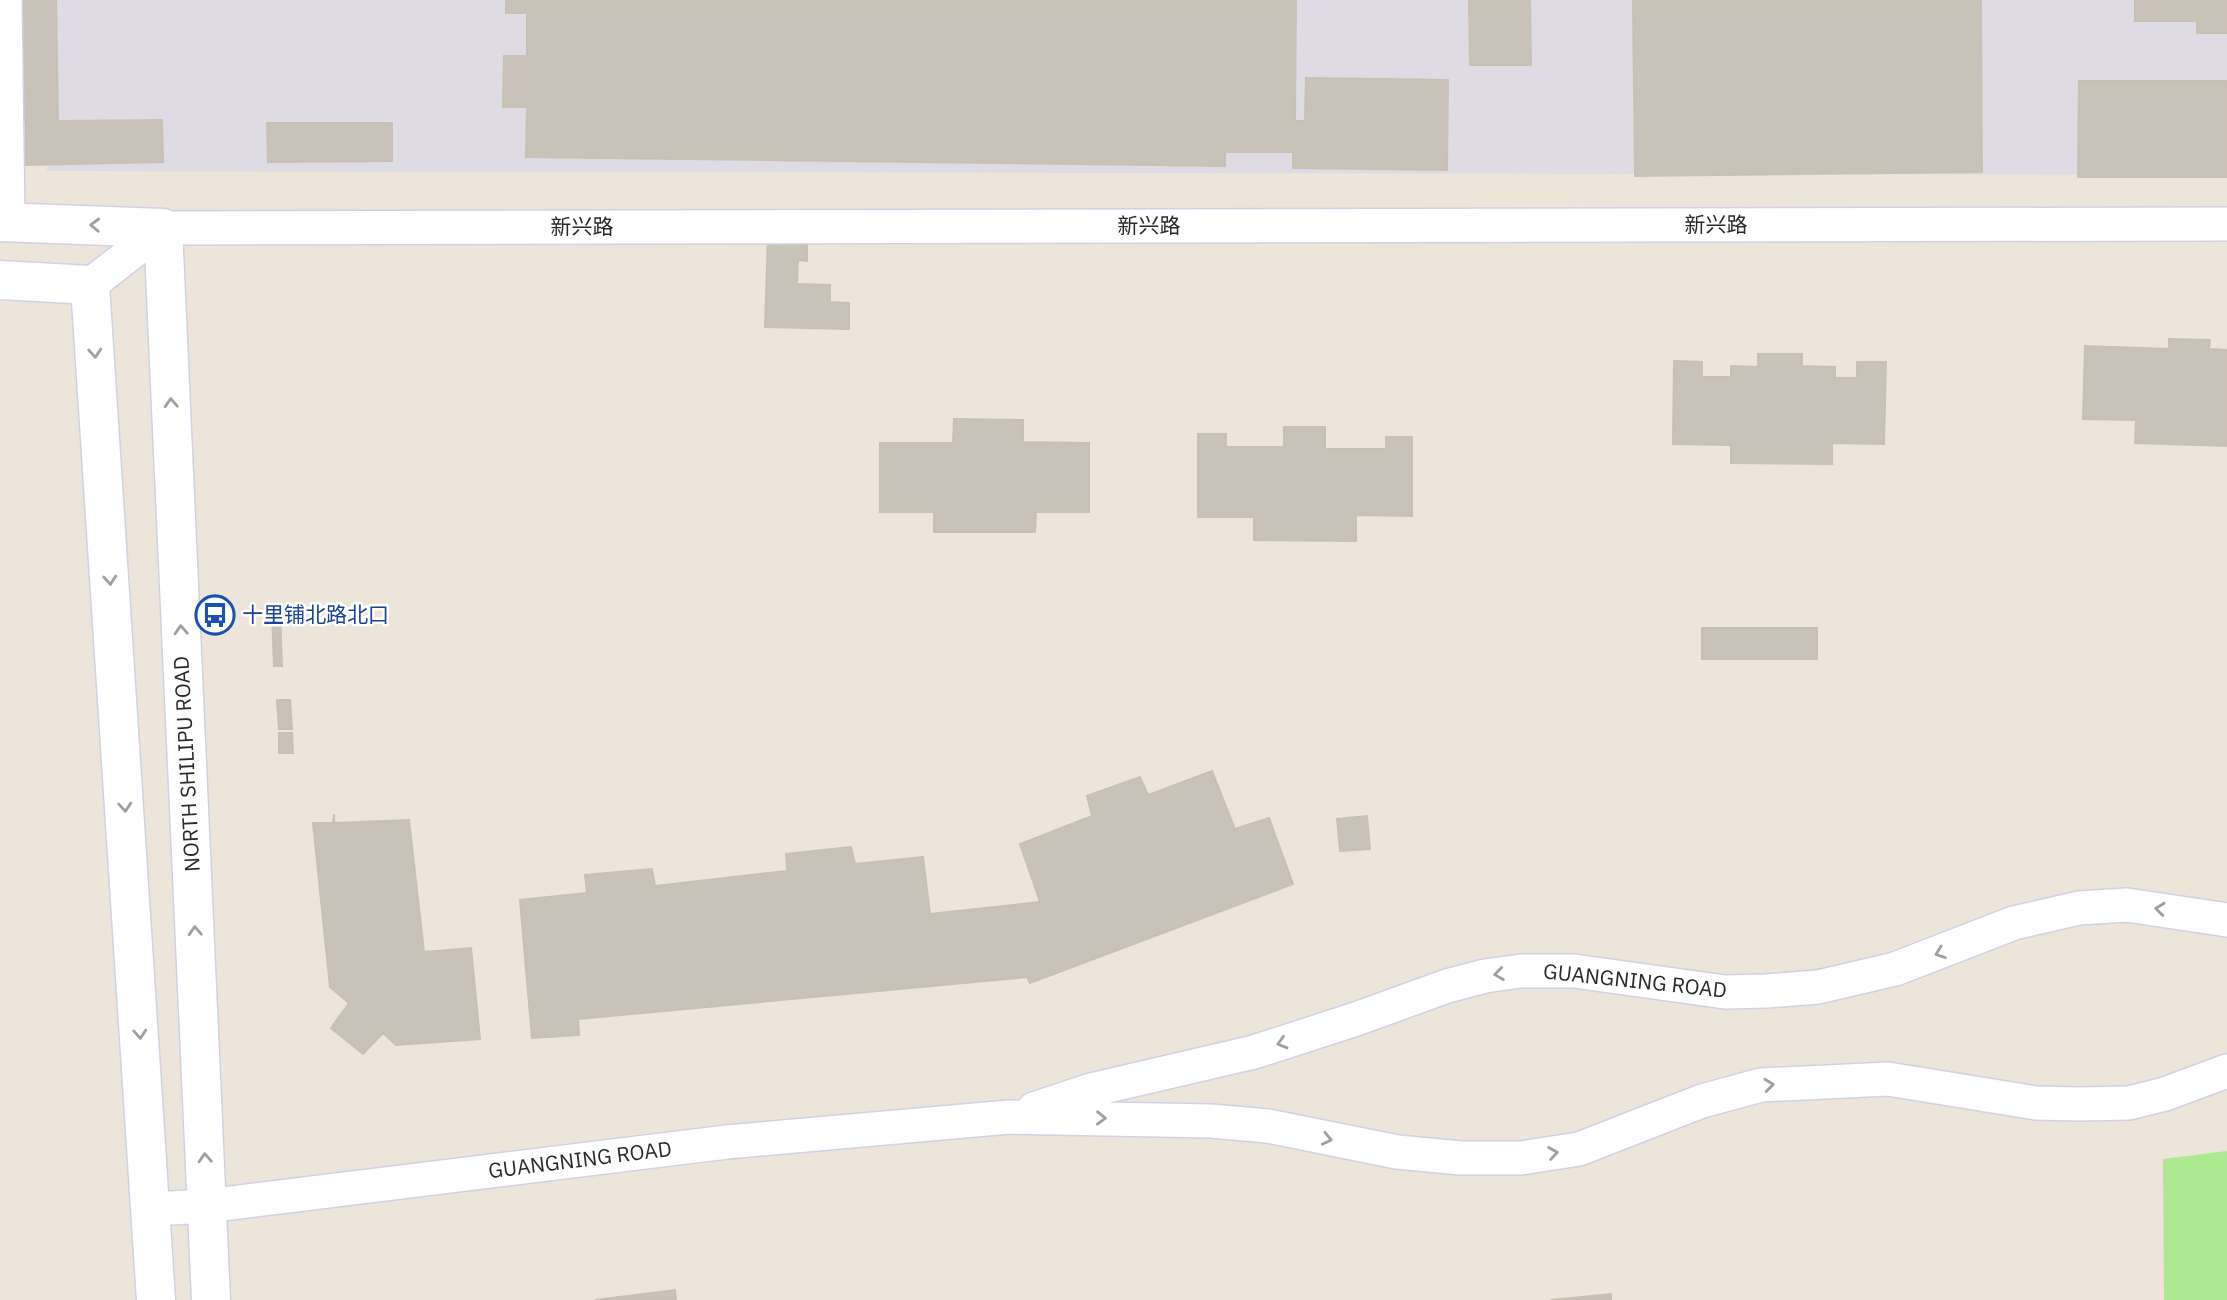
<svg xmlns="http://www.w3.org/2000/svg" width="2227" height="1300" font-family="'IBM Plex Sans','Noto Sans SC',sans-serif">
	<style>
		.industrial { fill: #dedbe4 }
		.green { fill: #ade990 }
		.building { fill: #c8c2b9; stroke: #c8c1b3; stroke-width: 2 }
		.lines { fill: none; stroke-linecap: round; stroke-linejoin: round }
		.minor-casing { stroke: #ced2e4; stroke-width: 36 }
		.tertiary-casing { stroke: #ced2e4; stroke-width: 41 }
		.minor { stroke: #fff; stroke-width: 33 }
		.tertiary { stroke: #fff; stroke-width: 38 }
		.oneway { stroke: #9f9f9f }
		.labels { text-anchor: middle; stroke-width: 5; stroke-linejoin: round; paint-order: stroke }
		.street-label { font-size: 21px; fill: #292929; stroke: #fff }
		.transit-label { font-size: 21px; fill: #164399; stroke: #fff; text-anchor: start }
	</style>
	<rect width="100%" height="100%" fill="#ede5d9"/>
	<path class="industrial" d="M 48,0 L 2227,0 L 2227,175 L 47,171 Z"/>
	<path class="green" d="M 2227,1151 L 2227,1300 L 2164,1300 L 2163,1159 Z"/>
	<path class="building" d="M 18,0 L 56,0 L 58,121 L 162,120 L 163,162 L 26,165 L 26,121 L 21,121 Z
		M 506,0 L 1296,0 L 1295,121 L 1305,121 L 1306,78 L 1448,80 L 1447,170 L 1293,168 L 1293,152 L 1225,152 L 1225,166 L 526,157 L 527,107 L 503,107 L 504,56 L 527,56 L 527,13 L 506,13 Z
		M 1469,0 L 1530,0 L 1531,65 L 1470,65 Z
		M 1633,0 L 1981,0 L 1982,172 L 1635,176 Z
		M 2135,0 L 2227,0 L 2227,33 L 2197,33 L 2197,21 L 2135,21 Z
		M 2079,81 L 2227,81 L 2227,177 L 2078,177 Z
		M 267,123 L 392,123 L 392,161 L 268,162 Z
		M 768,234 L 807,236 L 807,261 L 798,260 L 797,284 L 830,285 L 830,302 L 849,303 L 849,329 L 765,327 Z
		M 2169,339 L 2210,340 L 2209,349 L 2227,350 L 2227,446 L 2135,443 L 2136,420 L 2083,419 L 2085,346 L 2169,349 Z
		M 1758,354 L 1802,354 L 1802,366 L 1835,367 L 1835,378 L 1857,378 L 1857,362 L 1886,362 L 1884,444 L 1832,443 L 1832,464 L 1731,463 L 1731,445 L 1673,444 L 1674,361 L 1702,362 L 1702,377 L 1731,377 L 1731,366 L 1758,367 Z
		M 954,419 L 1023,420 L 1023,442 L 1089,443 L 1089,512 L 1036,512 L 1035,532 L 934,532 L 934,512 L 880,512 L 880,443 L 953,443 Z
		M 1284,427 L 1325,427 L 1325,449 L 1386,449 L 1386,437 L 1412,437 L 1412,516 L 1356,515 L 1356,541 L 1254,540 L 1254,517 L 1198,517 L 1198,434 L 1226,434 L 1226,447 L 1284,447 Z
		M 280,612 L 282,666 L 274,666 L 272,613 Z
		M 1702,628 L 1817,628 L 1817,659 L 1702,659 Z
		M 277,700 L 290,700 L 292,729 L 279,729 Z
		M 279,733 L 292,733 L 293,753 L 279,753 Z
		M 1212,771 L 1235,829 L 1269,818 L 1293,884 L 1030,983 L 1027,977 L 1018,978 L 578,1019 L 579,1035 L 532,1038 L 520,900 L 587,893 L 585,875 L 652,869 L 655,886 L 787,871 L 786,854 L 851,847 L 855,864 L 923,857 L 930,914 L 1040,902 L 1020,844 L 1092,816 L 1087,796 L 1140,777 L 1148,795 L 1151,794 Z
		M 334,814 L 334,823 L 409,820 L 424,952 L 471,948 L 480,1039 L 396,1045 L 383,1033 L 363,1054 L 331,1028 L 349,1003 L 330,987 L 313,823 L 333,823 Z
		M 1367,816 L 1370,849 L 1340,851 L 1337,819 Z
		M 675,1290 L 676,1300 L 595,1300 Z
		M 1611,1294 L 1611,1300 L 1551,1300 Z"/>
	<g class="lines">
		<g class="minor-casing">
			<path id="minor" d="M 5,0 L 8,222
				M 90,285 L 163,228 L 2227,224
				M 1034,1109 L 1091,1090 L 1254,1052 L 1356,1019 L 1447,986 L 1485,976 L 1521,971 L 1574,971 L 1725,992 L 1766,991 L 1818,987 L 1895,969 L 2014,923 L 2079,908 L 2127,905 L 2227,920
				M 152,1209 L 207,1206 L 727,1142 L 1009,1117 L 1211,1121 L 1268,1126 L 1397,1152 L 1461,1158 L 1521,1158 L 1579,1149 L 1702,1101 L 1761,1085 L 1888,1079 L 2036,1103 L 2079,1104 L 2129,1103 L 2165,1094 L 2227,1071"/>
		</g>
		<g class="tertiary-casing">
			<path id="tertiary" d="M 0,222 L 163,228 L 211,1300
				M 0,280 L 90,285 L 156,1300"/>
		</g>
		<use href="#minor" class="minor"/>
		<use href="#tertiary" class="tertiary"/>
	</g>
	<defs><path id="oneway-chevron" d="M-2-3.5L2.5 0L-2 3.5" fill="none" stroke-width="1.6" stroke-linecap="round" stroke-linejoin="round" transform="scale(1.75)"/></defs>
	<g class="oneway">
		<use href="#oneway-chevron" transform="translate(95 225) rotate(-178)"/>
		<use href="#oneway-chevron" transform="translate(95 353) rotate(86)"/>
		<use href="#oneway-chevron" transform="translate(171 403) rotate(-93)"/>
		<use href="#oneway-chevron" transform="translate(110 580) rotate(86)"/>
		<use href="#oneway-chevron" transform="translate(181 630) rotate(-93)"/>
		<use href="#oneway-chevron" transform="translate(125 807) rotate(86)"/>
		<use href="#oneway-chevron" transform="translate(2160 909) rotate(-174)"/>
		<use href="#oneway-chevron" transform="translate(195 931) rotate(-93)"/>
		<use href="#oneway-chevron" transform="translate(1940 953) rotate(160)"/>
		<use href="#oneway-chevron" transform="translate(1499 974) rotate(172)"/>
		<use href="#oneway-chevron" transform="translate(140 1034) rotate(86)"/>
		<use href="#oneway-chevron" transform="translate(1282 1043) rotate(163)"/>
		<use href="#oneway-chevron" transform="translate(1769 1085) rotate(-6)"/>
		<use href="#oneway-chevron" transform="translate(1101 1118) rotate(1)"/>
		<use href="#oneway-chevron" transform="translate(1327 1139) rotate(12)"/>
		<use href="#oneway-chevron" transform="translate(1553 1153) rotate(-9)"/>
		<use href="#oneway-chevron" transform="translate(205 1158) rotate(-93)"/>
	</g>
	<defs>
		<g id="bus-ring" transform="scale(2.0125)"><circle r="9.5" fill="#fff" stroke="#1a4fb4" stroke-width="1.5"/><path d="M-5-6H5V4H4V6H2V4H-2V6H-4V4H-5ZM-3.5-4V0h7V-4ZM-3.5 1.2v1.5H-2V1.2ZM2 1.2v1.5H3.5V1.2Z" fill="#1a4fb4"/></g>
	</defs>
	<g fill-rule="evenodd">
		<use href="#bus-ring" x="215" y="615"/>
	</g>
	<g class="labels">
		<g class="street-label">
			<text x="1716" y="232">新兴路</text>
			<text x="1149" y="233">新兴路</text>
			<text x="582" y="234">新兴路</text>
			<text transform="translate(187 764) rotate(-93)" y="7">NORTH SHILIPU ROAD</text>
			<text transform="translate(1635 981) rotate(6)" y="7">GUANGNING ROAD</text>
			<text transform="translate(580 1160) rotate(-7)" y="7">GUANGNING ROAD</text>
		</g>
		<g class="transit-label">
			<text x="242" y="622">十里铺北路北口</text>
		</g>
	</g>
</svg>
